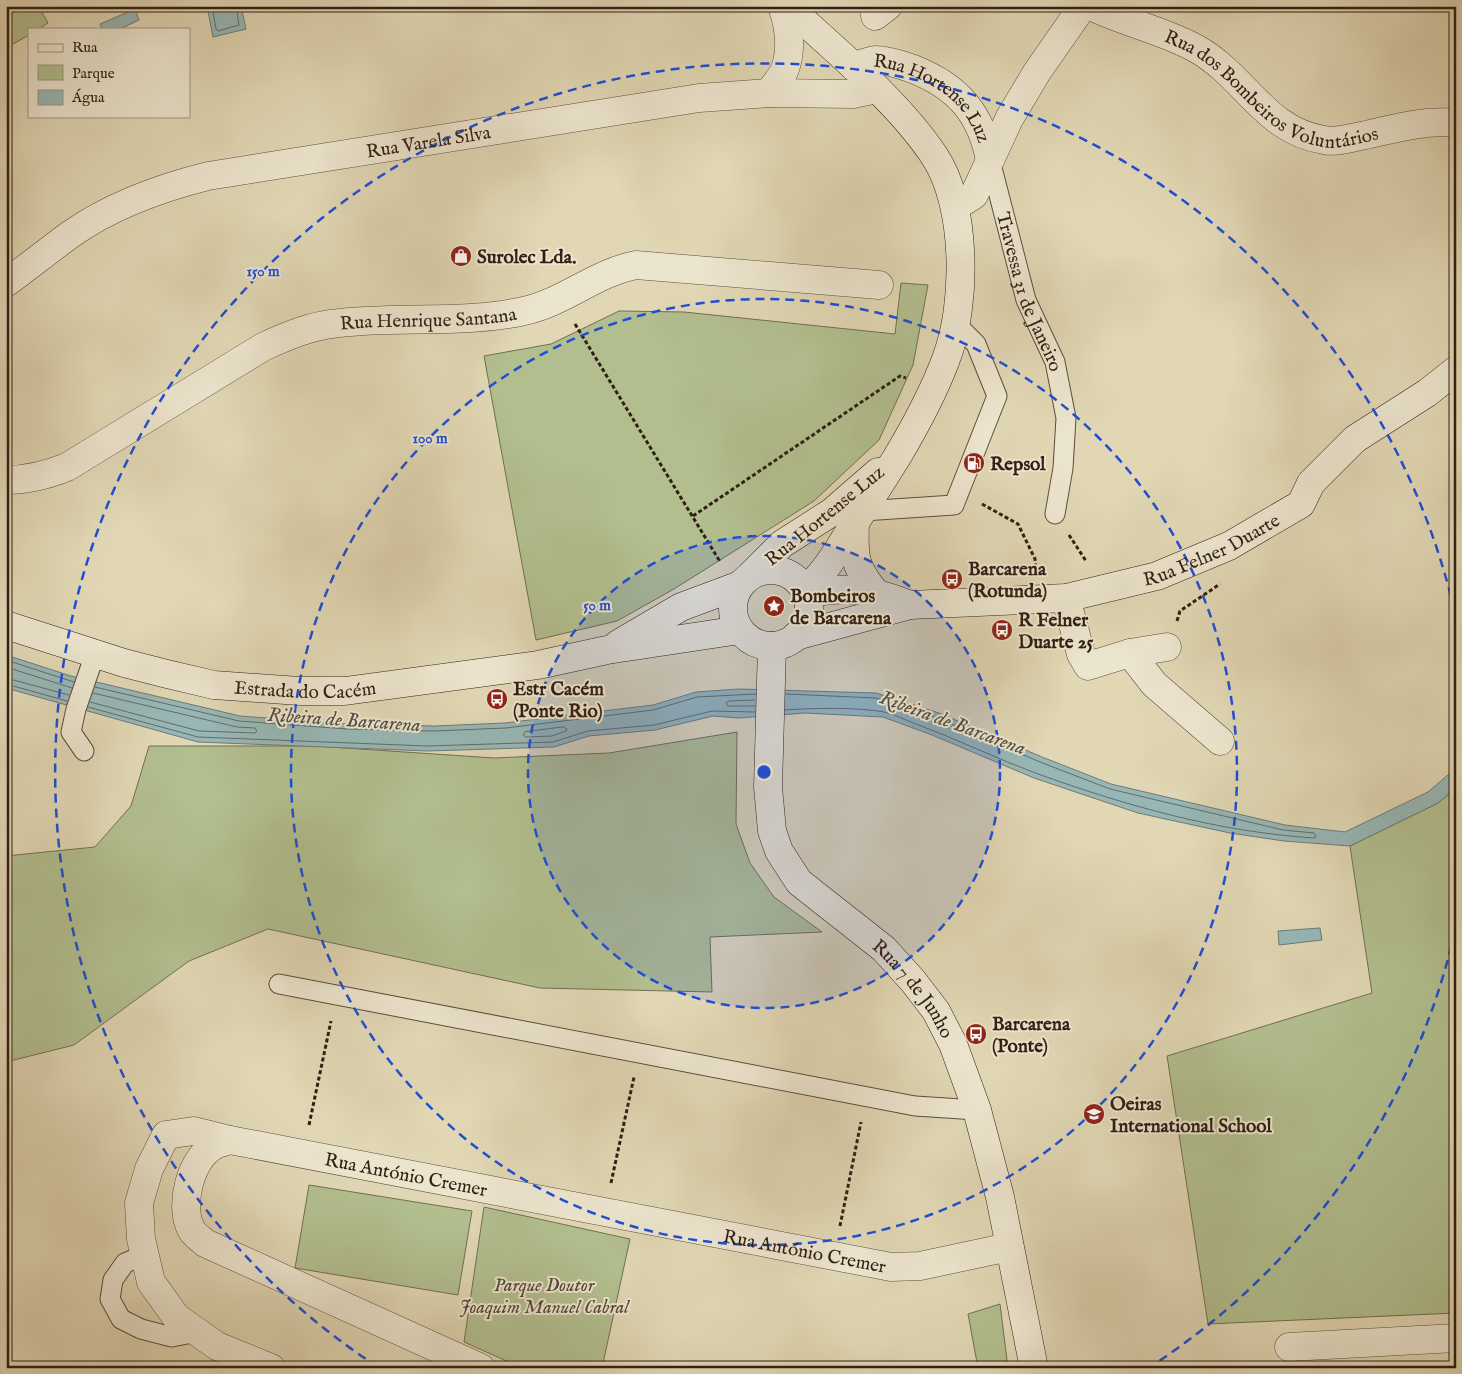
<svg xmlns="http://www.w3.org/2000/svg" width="1462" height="1374" font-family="'IM FELL English',serif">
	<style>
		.green { fill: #b2be8e; stroke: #726e52 }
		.water { fill: #97b7b6; stroke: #6e7a76 }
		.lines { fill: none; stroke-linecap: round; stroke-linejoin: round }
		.shore { stroke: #646b66; stroke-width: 1 }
		.lane-casing { stroke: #5d4d3d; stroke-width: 21 }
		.street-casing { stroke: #5d4d3d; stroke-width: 29 }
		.secondary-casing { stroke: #311f15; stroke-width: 29 }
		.path { stroke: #311f15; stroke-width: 3; stroke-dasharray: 4 2.5; stroke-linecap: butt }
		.lane { stroke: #ece5ce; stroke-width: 19 }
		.street { stroke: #ece5ce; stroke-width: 28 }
		.secondary { stroke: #ece5ce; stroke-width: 28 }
		.ring { fill: none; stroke: #1d4ed8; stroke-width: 2.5; stroke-dasharray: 9 6 }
		.labels { text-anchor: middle; stroke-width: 4; stroke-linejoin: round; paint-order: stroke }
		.street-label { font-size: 19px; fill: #311f15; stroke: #ece5ce }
		.poi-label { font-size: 19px; font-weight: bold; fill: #311f15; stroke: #ece5ce; text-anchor: start }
		.park-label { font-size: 19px; font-style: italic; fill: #514733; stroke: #ece5ce }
		.water-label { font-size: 20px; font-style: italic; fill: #504d45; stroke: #ece5ce }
		.centre { fill: #1d4ed8; stroke: #ece5ce; stroke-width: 2.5 }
		.ring-label { font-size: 15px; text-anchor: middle; font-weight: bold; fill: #1d4ed8; stroke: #ece5ce; stroke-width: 4; stroke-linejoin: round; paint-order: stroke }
	</style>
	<rect width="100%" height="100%" fill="#e1d7b4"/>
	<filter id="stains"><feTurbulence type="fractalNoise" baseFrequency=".004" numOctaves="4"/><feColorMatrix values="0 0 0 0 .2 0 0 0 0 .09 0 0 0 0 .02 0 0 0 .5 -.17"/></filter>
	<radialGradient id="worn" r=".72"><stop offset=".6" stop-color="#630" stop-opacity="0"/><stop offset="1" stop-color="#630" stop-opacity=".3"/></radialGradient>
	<path class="green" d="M 6,6 L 38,6 L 48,23 L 39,29 L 29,29 L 29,35 L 6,48 Z
		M 901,283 L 928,285 L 913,365 L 879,440 L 814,501 L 674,589 L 617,621 L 536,640 L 484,356 L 551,344 L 619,311 L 684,312 L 895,334 Z
		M 737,732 L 736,824 L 750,863 L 774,897 L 822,932 L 710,937 L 712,992 L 540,988 L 268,929 L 189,961 L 74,1045 L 6,1062 L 6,856 L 95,847 L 131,806 L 149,746 L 315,746 L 494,758 L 609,753 Z
		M 1456,788 L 1456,1313 L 1208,1324 L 1167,1056 L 1372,993 L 1350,846 L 1438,803 Z
		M 309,1185 L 472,1211 L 458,1295 L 295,1268 Z
		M 484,1207 L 630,1239 L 602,1368 L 522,1368 L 464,1342 Z
		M 1000,1304 L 1008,1368 L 978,1368 L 968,1314 Z"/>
	<path class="water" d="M 207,6 L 241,6 L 246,29 L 213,37 Z
		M 135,9 L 139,20 L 120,29 L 102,29 L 100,24 Z
		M 6,655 L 71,676 L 240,716 L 347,724 L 434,726 L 505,723 L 653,705 L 696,692 L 739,689 L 876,693 L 939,713 L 1042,757 L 1111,784 L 1285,825 L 1345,832 L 1428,792 L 1456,768 L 1456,788 L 1438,803 L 1350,846 L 1284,841 L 1230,833 L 1138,813 L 1034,778 L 932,735 L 883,717 L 805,713 L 739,718 L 713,716 L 655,730 L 589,736 L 554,747 L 427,751 L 198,742 L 6,688 Z
		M 1320,928 L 1322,940 L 1279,945 L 1278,931 Z"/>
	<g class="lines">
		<path class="shore" d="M 212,6 L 216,29 L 218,31 L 239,25 L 236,6
			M 6,660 L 74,682
			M 6,667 L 72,688
			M 6,678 L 69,695
			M 6,684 L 67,701
			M 95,687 L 239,721 L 347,729 L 434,731 L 506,728 L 653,710 L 697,697 L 756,694
			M 90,702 L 199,731 L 255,733 L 257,731 L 255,728 L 237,727 L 93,693
			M 755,706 L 728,706 L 726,703 L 729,701 L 755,700
			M 88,707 L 198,737 L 427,746 L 553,742 L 588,731 L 654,725 L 712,711 L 755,712
			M 785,710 C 812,708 858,707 884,712 C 894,714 905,720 916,724 C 957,739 997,759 1038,774 C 1127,806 1219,832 1314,838 L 1316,837 L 1314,833 L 1283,830 L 1110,789 L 1040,762 L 937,718 L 876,698 L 786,694
			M 564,727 L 567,729 L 566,731 L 552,736 L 526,737 L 523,735 L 525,732 Z"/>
		<g class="lane-casing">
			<g id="lane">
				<path id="s1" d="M 990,160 L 1026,300 L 1055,362 L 1066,418 L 1063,468 L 1055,514"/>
				<path d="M 863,511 L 954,505 L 997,396 L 976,344 L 955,323"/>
				<path d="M 84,751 L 71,732 L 76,709 L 95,654"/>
				<path d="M 279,984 L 915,1106 L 977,1110"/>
				<path d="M 144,1255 L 125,1263 L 113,1280 L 110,1299 L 121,1319 L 141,1329 L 172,1337 L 197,1332"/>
			</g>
		</g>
		<g class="street-casing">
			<g id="street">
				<path id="s2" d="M 1091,6 C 1125,23 1163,30 1197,49 C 1246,77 1265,131 1324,140 C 1337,143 1353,137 1366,135 C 1396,128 1425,120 1456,123"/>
				<path d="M 875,16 L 888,6"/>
				<path id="s3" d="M 853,66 C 860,65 868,61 875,60 C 887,60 902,65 913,69 C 957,86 981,113 990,160"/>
				<path d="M 769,93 C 774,85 782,77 785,69 C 792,49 789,26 782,6"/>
				<path d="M 955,207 L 974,195 L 1009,119 L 1037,72 L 1083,6"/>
				<path id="s4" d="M 6,283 C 28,267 49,250 71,234 C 111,206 160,188 208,176 L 699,98 L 769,93 L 853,94 L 877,89"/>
				<path id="s5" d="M 6,480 C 28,480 47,475 67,467 L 263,347 C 284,337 307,327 331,324 C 395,315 461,325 524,311 C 565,302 595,273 636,265 L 879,285"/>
				<path d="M 1066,598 L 1081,654 L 1088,666 L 1130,653 L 1154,684 L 1220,741"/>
				<path d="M 1130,653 L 1167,647"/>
				<path d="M 230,1140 L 194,1131 L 166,1135 L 149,1169 L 139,1203 L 141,1239 L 151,1282 L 176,1317 L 217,1346 L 271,1368"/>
				<path d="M 1289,1347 L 1456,1338"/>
				<path id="s6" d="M 481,1368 L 205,1243 C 201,1239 194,1235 191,1229 C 179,1205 190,1159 215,1145 C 219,1143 225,1142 230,1140 L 891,1267 L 920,1266 L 1009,1247"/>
			</g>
		</g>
		<g class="secondary-casing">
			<g id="secondary">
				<path d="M 787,6 C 835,50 899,102 935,157 C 967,206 967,305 946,359 C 933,394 916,425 897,457 C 883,479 869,502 854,524 C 839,548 827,571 805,590"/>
				<path d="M 855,522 C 854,556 853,564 874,591"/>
				<circle cx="771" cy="608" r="38"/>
				<path d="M 750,576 L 782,544 L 832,512 L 878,472"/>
				<path d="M 807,594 C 849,585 871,590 910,605"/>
				<path id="s7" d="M 6,625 L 124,663 L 167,674 L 214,685 L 299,691 L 345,691 L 538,665 L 607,650 L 740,630"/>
				<path id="s8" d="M 796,636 L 910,605 L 1066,598 L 1157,576 L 1229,546 L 1301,504 L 1311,483 L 1355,439 L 1427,393 L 1456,370"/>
				<path d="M 618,644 L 681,607 L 740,585"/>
				<path id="s9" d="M 772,646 L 768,787 L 772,831 L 779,851 L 799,882 L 884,949 L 913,981 L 936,1011 L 953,1044 L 977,1110 L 1000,1197 L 1034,1368"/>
			</g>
		</g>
		<path class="path" d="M 575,324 L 719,560 L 718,561
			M 982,504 L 1018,524 L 1035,559 L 1036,570
			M 693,516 L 900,376 L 906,378
			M 1069,535 L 1086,561
			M 1177,621 L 1180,611 L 1220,584
			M 309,1125 L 331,1021
			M 611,1183 L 634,1077
			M 840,1226 L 861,1122"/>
		<use href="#lane" class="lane"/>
		<use href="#street" class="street"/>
		<use href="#secondary" class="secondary"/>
	</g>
	<circle cx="764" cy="772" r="236" fill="#1d4ed8" fill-opacity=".12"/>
	<g class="ring">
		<circle cx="764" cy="772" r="236"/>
		<circle cx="764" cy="772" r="473"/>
		<path d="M1455 931A709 709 0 0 1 1150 1367M378 1367A709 709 0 1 1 1455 613"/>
	</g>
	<defs>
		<g id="shop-disc" transform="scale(1.125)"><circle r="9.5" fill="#8f2418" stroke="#ece5ce"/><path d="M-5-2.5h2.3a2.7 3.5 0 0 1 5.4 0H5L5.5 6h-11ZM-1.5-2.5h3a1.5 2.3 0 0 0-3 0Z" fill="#fff"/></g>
		<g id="fuel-disc" transform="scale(1.125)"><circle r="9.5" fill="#8f2418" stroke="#ece5ce"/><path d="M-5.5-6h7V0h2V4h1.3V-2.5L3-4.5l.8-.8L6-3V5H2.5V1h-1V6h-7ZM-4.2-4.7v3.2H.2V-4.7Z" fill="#fff"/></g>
		<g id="bus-disc" transform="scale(1.125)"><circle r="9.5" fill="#8f2418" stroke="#ece5ce"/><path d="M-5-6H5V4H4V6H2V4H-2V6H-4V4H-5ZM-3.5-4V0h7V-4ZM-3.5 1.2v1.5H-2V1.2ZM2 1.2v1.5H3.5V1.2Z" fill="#fff"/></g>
		<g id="sight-disc" transform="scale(1.125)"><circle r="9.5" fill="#8f2418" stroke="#ece5ce"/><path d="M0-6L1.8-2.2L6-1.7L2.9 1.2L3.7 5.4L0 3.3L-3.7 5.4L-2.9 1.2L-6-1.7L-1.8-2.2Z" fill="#fff"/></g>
		<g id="school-disc" transform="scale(1.125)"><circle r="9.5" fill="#8f2418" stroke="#ece5ce"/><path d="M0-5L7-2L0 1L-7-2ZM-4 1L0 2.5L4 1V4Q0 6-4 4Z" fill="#fff"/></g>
	</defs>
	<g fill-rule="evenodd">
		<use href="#shop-disc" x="461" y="256"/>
		<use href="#fuel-disc" x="974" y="463"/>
		<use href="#bus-disc" x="952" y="579"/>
		<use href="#sight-disc" x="774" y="606"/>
		<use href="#bus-disc" x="1002" y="630"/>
		<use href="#bus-disc" x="497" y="699"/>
		<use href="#bus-disc" x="976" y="1034"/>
		<use href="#school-disc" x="1094" y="1114"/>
	</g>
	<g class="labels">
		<g class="street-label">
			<text dy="7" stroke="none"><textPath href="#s2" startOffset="204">Rua dos Bombeiros Voluntários</textPath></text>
			<text dy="7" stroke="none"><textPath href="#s3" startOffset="95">Rua Hortense Luz</textPath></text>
			<text dy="7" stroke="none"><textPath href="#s4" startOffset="454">Rua Varela Silva</textPath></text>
			<text dy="7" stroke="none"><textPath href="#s1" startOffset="138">Travessa 31 de Janeiro</textPath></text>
			<text dy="7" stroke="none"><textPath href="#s5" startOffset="462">Rua Henrique Santana</textPath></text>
			<text transform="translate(824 515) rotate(-39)" y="7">Rua Hortense Luz</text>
			<text dy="7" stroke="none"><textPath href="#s8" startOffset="428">Rua Felner Duarte</textPath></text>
			<text dy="7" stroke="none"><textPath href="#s7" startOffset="308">Estrada do Cacém</textPath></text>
			<text dy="7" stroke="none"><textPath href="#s9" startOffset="401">Rua 7 de Junho</textPath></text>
			<text dy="7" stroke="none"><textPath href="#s6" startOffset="612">Rua António Cremer</textPath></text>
			<text dy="7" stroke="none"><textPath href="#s6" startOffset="1018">Rua António Cremer</textPath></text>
		</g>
		<g class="poi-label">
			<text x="477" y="263">Surolec Lda.</text>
			<text x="990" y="470">Repsol</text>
			<text x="968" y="575">Barcarena<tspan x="968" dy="22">(Rotunda)</tspan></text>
			<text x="790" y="602">Bombeiros<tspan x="790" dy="22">de Barcarena</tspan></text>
			<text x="1018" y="626">R Felner<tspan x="1018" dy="22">Duarte 25</tspan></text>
			<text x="513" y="695">Estr Cacém<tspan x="513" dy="22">(Ponte Rio)</tspan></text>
			<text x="992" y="1030">Barcarena<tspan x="992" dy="22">(Ponte)</tspan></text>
			<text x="1110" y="1110">Oeiras<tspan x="1110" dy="22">International School</tspan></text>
		</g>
		<g class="park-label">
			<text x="544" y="1291">Parque Doutor<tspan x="544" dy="22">Joaquim Manuel Cabral</tspan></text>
		</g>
		<g class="water-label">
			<text transform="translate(344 719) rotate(4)" y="7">Ribeira de Barcarena</text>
			<text transform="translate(953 722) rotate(20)" y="7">Ribeira de Barcarena</text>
		</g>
	</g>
	<circle cx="764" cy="772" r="8" class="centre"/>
	<g class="ring-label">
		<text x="263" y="276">150 m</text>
		<text x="430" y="443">100 m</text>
		<text x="597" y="610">50 m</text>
	</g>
	<rect width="1462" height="1374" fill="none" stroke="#e1d7b4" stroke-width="25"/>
	<rect x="8" y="8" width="1447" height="1359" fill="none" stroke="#311f15" stroke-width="2.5"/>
	<rect x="12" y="12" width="1437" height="1349" fill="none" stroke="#311f15"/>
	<rect x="28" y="28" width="162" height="90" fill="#ece5ce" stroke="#a19684"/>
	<rect x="38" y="44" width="25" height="8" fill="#ece5ce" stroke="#a19684"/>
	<text x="72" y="52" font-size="15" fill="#311f15">Rua</text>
	<rect x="38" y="65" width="25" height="15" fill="#b2be8e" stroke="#a19684"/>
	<text x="72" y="78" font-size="15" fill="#311f15">Parque</text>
	<rect x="38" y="90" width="25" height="15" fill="#97b7b6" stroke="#a19684"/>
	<text x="72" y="102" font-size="15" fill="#311f15">Água</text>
	<rect width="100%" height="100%" filter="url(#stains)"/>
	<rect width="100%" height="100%" fill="url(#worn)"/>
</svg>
